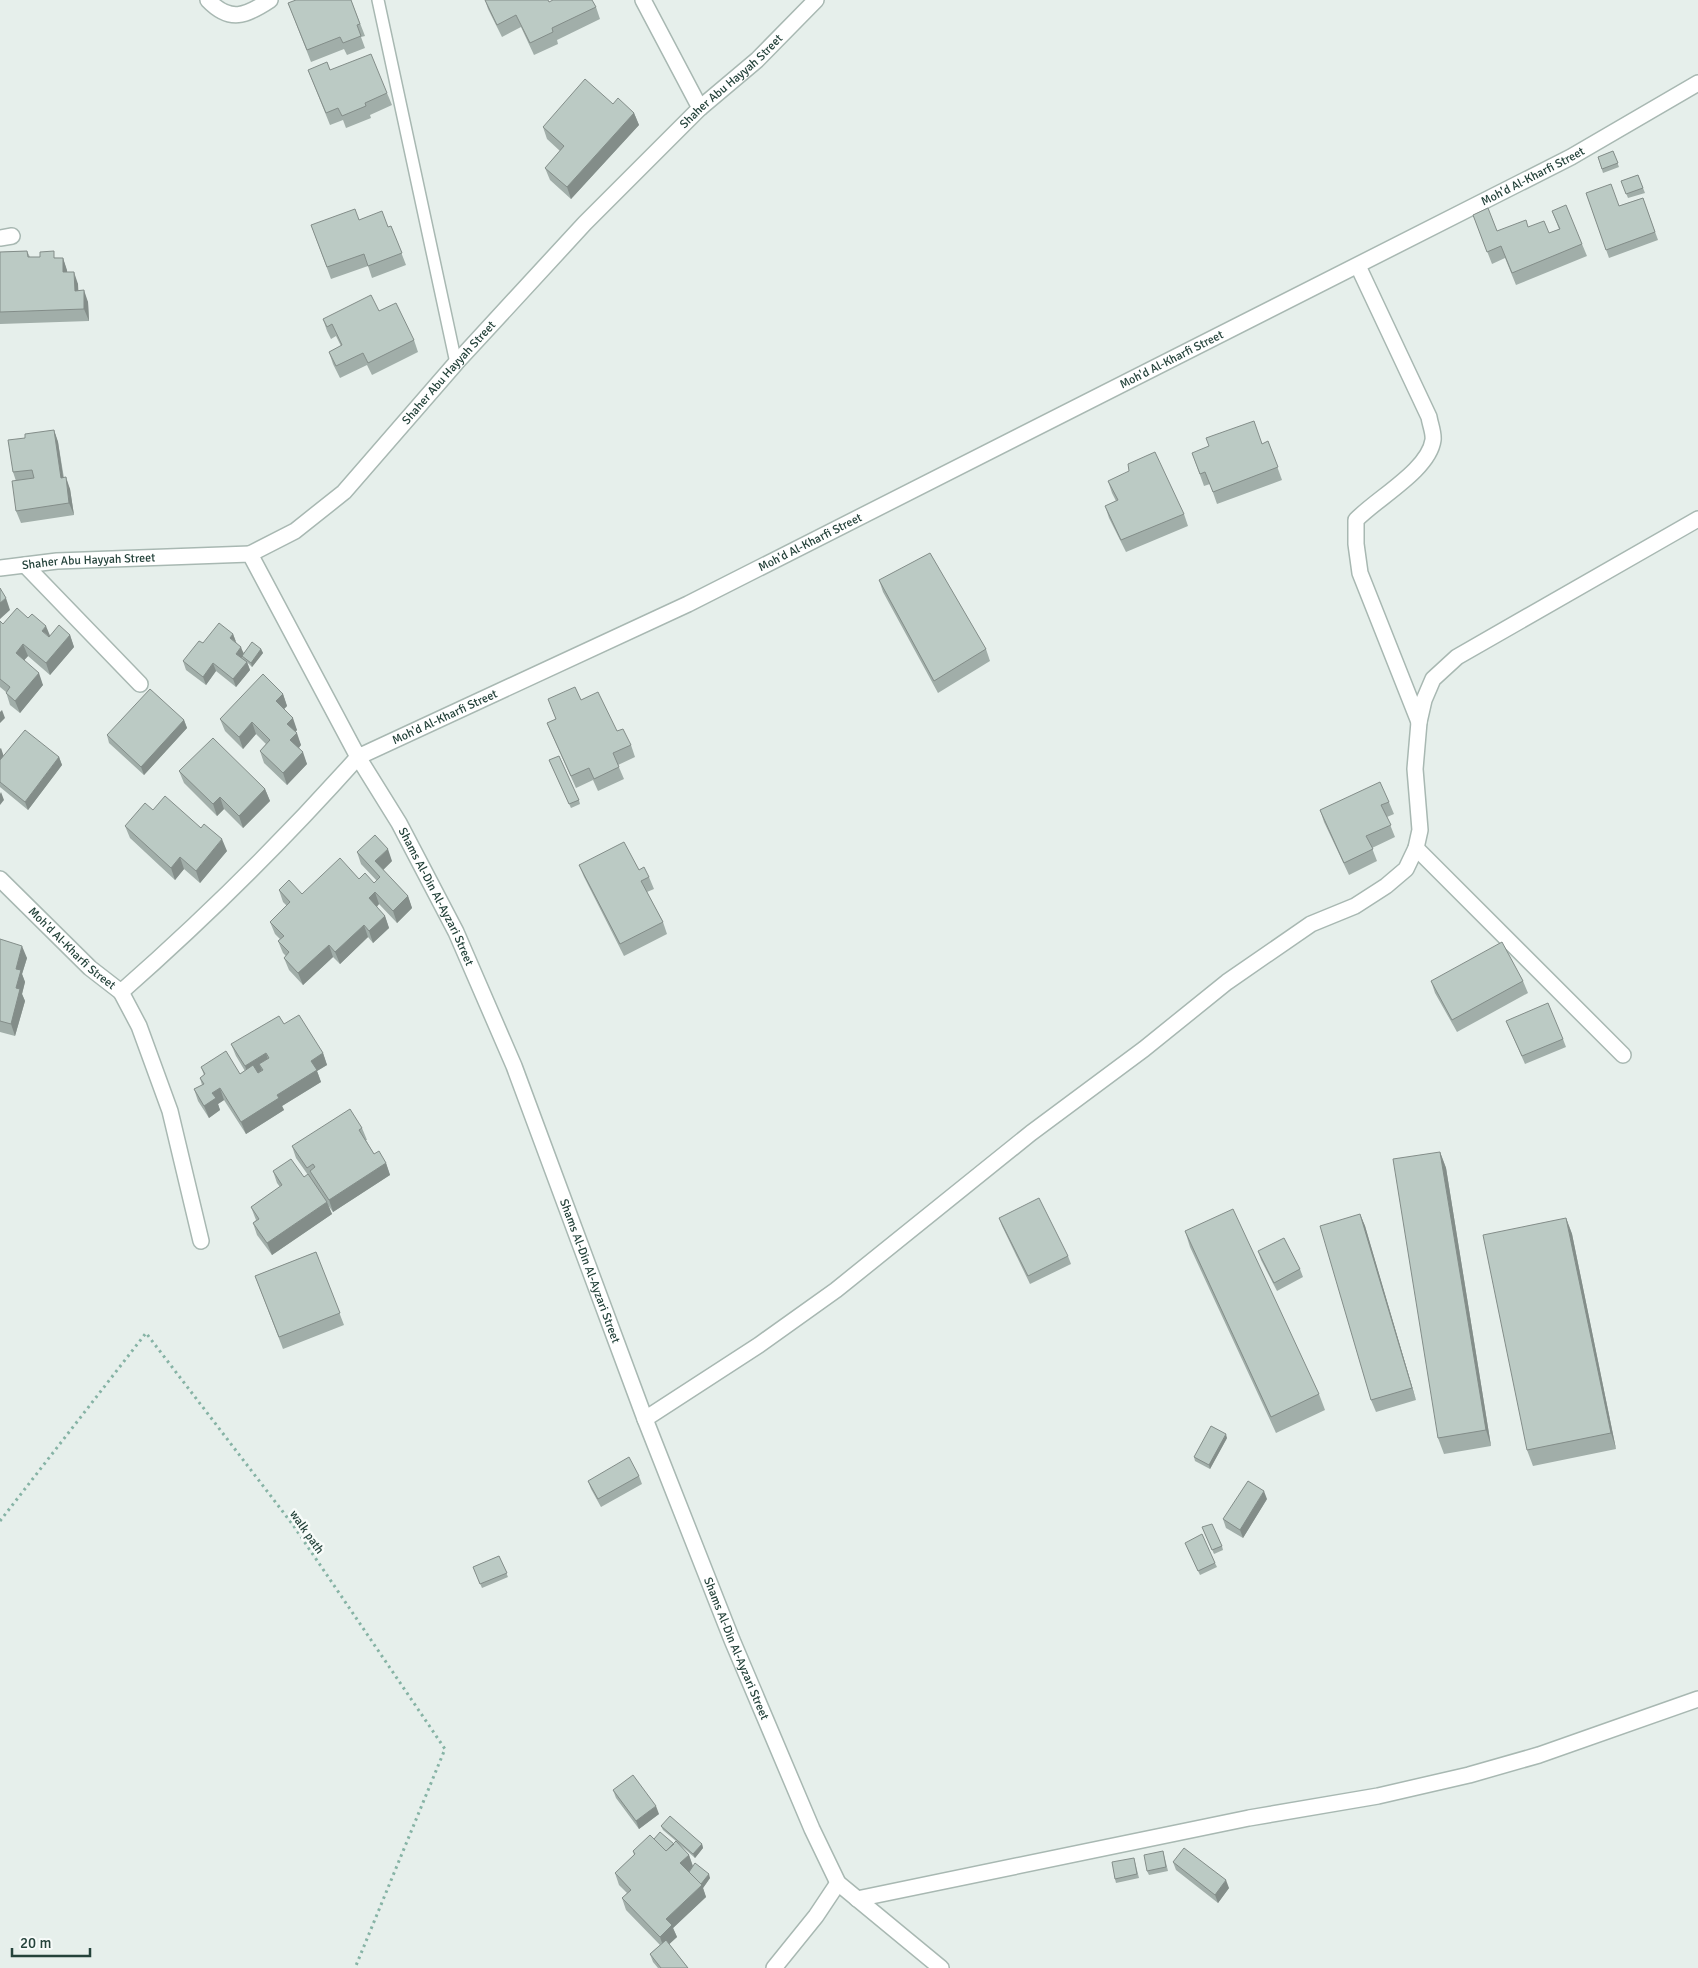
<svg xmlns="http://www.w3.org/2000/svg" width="1698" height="1968" font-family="Signika,sans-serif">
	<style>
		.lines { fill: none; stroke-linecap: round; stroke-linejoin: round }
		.service-casing { stroke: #a8b8b2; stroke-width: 14 }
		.minor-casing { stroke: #a8b8b2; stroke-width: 18 }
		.tertiary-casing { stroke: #a8b8b2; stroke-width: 18 }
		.path { stroke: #86b3a5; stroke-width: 3; stroke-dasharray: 2.5 4; stroke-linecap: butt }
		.service { stroke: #fff; stroke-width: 11 }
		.minor { stroke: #fff; stroke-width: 15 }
		.tertiary { stroke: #fff; stroke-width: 15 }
		.wall { fill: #a1aea9 }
		.shaded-wall { fill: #838d89 }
		.building { fill: #bbcac4; stroke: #838d89 }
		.labels { text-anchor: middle; stroke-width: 5; stroke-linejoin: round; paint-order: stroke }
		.street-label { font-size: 12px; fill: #24423a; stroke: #f7fbf9 }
	</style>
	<rect width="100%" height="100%" fill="#e6efeb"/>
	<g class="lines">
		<g class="service-casing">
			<path id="service" d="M 378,0 L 456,363"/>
		</g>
		<g class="minor-casing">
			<g id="minor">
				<path d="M 208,0 C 230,23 246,16 270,0"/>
				<path d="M 643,0 L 700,108"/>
				<path d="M 0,238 L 12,236"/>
				<path d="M 1358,266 L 1429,417 C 1430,424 1434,433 1433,440 C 1429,470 1377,498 1356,520 L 1356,544 L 1360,573 L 1419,722"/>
				<path id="s1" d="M 250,554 L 295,531 L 344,492 L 456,363 L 585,223 L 700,108 L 757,60 L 816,0"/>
				<path d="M 25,565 L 140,684"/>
				<path d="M 1416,848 L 1623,1055"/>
				<path id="s2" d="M 0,879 L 90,968 L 121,992 C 204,919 284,840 358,757 L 399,823 L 456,932 L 514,1066 L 645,1419 L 732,1640 L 812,1829 L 838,1883 L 941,1968"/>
				<path d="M 121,992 L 139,1026 L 170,1111 L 201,1241"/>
				<path d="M 645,1419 L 759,1345 L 836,1290 L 1031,1133 L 1144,1049 L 1227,982 L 1311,924 L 1355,906 L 1386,886 L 1406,869 L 1416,848 L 1420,830 L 1415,769 L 1419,722 L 1424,700 L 1433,679 L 1457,657 L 1698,519"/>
				<path d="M 857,1899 L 1249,1818 L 1378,1796 L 1469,1775 L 1539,1755 L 1698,1699"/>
				<path d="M 774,1968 L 816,1916 L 838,1883"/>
			</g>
		</g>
		<g class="tertiary-casing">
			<g id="tertiary">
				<path id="s3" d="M 0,568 L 57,561 L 250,554 L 358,757 L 688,604 L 1571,157 L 1698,83"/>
			</g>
		</g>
		<path class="path" d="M 0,1521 L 146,1333 L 293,1525 L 445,1749 L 355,1968"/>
		<use href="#service" class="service"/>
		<use href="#minor" class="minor"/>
		<use href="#tertiary" class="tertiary"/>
	</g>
	<path class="wall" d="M 351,0 L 365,36 L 361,37 L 365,48 L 347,55 L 344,49 L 311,62 L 288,3 Z
		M 485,0 L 549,2 L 596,7 L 600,19 L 557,40 L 558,44 L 534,55 L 521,27 L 502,37 L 488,9 Z
		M 308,70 L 330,70 L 387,93 L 392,105 L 370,115 L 371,118 L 346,128 L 343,120 L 330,125 Z
		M 613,104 L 634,113 L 639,125 L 571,199 L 550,180 L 545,168 L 560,151 L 547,139 L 543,127 Z
		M 1613,151 L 1619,167 L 1603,173 L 1598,157 Z
		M 1638,175 L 1645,193 L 1628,198 L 1621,181 Z
		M 1586,193 L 1619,206 L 1643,198 L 1658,240 L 1609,258 Z
		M 1552,211 L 1582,244 L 1587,256 L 1516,285 L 1505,258 L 1492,264 L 1473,215 L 1497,231 L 1528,227 L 1549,233 L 1559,229 Z
		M 359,220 L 388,227 L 391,226 L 406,265 L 372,278 L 368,266 L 331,279 L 311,225 Z
		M 27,251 L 30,257 L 63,258 L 67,272 L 78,284 L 78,290 L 88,302 L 89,321 L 0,324 L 0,252 Z
		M 379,311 L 414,340 L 418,352 L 372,375 L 367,365 L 340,378 L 333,364 L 329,352 L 341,346 L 336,336 L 331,339 L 327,331 L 323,319 Z
		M 54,430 L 58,442 L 64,478 L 70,489 L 74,515 L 21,523 L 16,511 L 16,481 L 13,472 L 25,438 Z
		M 1268,441 L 1282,480 L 1217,504 L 1210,484 L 1204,486 L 1192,453 L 1262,444 Z
		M 1108,481 L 1184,514 L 1188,526 L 1126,552 L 1109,518 L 1105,506 L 1116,501 L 1112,493 Z
		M 879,580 L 986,649 L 990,661 L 938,693 L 883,592 Z
		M 0,621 L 3,624 L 50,636 L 70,635 L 74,647 L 50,675 L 28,656 L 24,660 L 43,685 L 20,713 L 10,705 L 6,692 L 0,687 Z
		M 233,634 L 236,642 L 244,653 L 261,649 L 263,653 L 252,667 L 247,662 L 250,670 L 236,687 L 216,671 L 206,685 L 186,670 L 183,661 L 203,643 Z
		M 283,694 L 287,706 L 284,709 L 297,730 L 295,732 L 301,745 L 299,748 L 307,764 L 287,785 L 264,763 L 260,751 L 266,744 L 256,734 L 243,749 L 225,731 L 220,719 Z
		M 548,699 L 581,700 L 617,731 L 631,745 L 635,757 L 618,765 L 624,779 L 598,791 L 593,780 L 576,788 L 552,735 L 547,723 L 556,719 Z
		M 184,720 L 187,728 L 144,775 L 109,743 L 107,735 Z
		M 0,748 L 3,756 L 59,757 L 62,765 L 28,810 L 0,787 Z
		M 549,760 L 579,800 L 580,804 L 571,808 Z
		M 179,771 L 265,789 L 270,801 L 243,828 L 224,809 L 217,816 L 184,783 Z
		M 1389,802 L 1394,814 L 1387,817 L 1395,837 L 1372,848 L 1377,861 L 1349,875 L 1324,822 L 1320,810 Z
		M 153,810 L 227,851 L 200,883 L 184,869 L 175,880 L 130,838 L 125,826 Z
		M 357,852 L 392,861 L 383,870 L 408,896 L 412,908 L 397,923 L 379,904 L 377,907 L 385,916 L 389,928 L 373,943 L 368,937 L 340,964 L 333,957 L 303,985 L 289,970 L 284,958 L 286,956 L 283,953 L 278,941 L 280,939 L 275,934 L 270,922 L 287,906 L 283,902 L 279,890 L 302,894 L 359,879 L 374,883 L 377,881 L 361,864 Z
		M 579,865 L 639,870 L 649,877 L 654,889 L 647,892 L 663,922 L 667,934 L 624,956 L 584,877 Z
		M 0,939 L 27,958 L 22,974 L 25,982 L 22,994 L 25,1001 L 15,1036 L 0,1032 Z
		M 1431,981 L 1523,981 L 1528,993 L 1457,1032 L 1435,993 Z
		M 1506,1021 L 1563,1039 L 1566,1047 L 1525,1064 Z
		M 284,1024 L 323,1053 L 327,1065 L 317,1071 L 321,1082 L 282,1106 L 284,1110 L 246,1134 L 224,1100 L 218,1104 L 220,1110 L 209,1118 L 198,1101 L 194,1089 L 202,1085 L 200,1078 L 204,1075 L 201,1067 L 240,1074 L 245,1071 L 236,1056 L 231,1044 Z
		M 362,1128 L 367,1140 L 366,1140 L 374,1154 L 386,1163 L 390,1175 L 333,1212 L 328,1205 L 332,1214 L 272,1255 L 257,1235 L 253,1223 L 256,1220 L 251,1207 L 280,1187 L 277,1183 L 273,1171 L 304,1177 L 308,1175 L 296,1158 L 292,1146 Z
		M 1440,1152 L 1446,1168 L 1491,1446 L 1444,1454 L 1438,1438 Z
		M 1360,1214 L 1365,1226 L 1416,1400 L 1376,1412 L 1371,1400 Z
		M 999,1218 L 1068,1256 L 1071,1264 L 1030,1284 L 1002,1226 Z
		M 1566,1218 L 1572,1234 L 1616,1449 L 1533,1466 L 1527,1450 Z
		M 1185,1231 L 1319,1394 L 1325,1410 L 1276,1433 L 1190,1247 Z
		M 1258,1251 L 1300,1269 L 1303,1277 L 1277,1291 L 1261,1260 Z
		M 316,1252 L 344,1325 L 283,1349 L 255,1276 Z
		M 1227,1438 L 1210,1469 L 1195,1461 L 1194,1457 Z
		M 639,1476 L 642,1484 L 601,1507 L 591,1489 L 588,1481 Z
		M 1267,1499 L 1243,1538 L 1226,1528 L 1223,1519 Z
		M 1204,1531 L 1222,1546 L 1223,1550 L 1214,1554 Z
		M 1185,1543 L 1215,1563 L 1217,1567 L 1200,1575 Z
		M 499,1556 L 508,1577 L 482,1588 L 473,1567 Z
		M 613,1790 L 659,1814 L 639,1829 L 616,1798 Z
		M 661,1826 L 702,1844 L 703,1848 L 695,1858 L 677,1842 L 689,1855 L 693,1866 L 710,1878 L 703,1888 L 706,1897 L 673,1928 L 677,1937 L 669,1944 L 688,1968 L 658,1968 L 653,1962 L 650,1954 L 660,1945 L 626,1910 L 622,1898 L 627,1893 L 619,1885 L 615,1873 L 634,1855 L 633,1851 L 674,1844 L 676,1841 L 663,1830 Z
		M 1163,1851 L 1168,1871 L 1149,1875 L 1147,1871 Z
		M 1135,1862 L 1139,1878 L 1116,1883 L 1115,1879 Z
		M 1173,1862 L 1229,1888 L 1218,1903 L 1176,1870 Z"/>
	<path class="shaded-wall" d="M 634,113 L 639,125 L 571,199 L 567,187 Z
		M 63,258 L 67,270 L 68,284 L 63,272 Z
		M 74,272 L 78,284 L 79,303 L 75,291 Z
		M 84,290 L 88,302 L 89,321 L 84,309 Z
		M 54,430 L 58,442 L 65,490 L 61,478 Z
		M 66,477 L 70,489 L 74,515 L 69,503 Z
		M 6,598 L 10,610 L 0,619 L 0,603 Z
		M 46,626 L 51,638 L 42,631 Z
		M 233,634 L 236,642 L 230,638 Z
		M 70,635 L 74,647 L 50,675 L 46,663 Z
		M 23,644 L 28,656 L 20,665 L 16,653 Z
		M 241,647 L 244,655 L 242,656 L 242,657 L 239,662 L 236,654 Z
		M 261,649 L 263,653 L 252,667 L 251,663 Z
		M 247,662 L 250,670 L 236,687 L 233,679 Z
		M 213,663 L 216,671 L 206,685 L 203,677 Z
		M 39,673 L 43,685 L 20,713 L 15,701 Z
		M 283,694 L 287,706 L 280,713 L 276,701 Z
		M 2,710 L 5,718 L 0,723 L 0,712 Z
		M 293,718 L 297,730 L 292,736 L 287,724 Z
		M 184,720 L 187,728 L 144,775 L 141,767 Z
		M 252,722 L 256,734 L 243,749 L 239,737 Z
		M 297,733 L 301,745 L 295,752 L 290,740 Z
		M 1,748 L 4,757 L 0,762 L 0,749 Z
		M 303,752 L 307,764 L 287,785 L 283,773 Z
		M 59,757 L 62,765 L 28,810 L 25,802 Z
		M 265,789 L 270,801 L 243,828 L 239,816 Z
		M 1,792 L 4,800 L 0,805 L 0,794 Z
		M 220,797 L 224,809 L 217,816 L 213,804 Z
		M 222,839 L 227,851 L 200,883 L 196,871 Z
		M 388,849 L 392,861 L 380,873 L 375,861 Z
		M 180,857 L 184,869 L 175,880 L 171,868 Z
		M 375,892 L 379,904 L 373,910 L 369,898 Z
		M 408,896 L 412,908 L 397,923 L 393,911 Z
		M 385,916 L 389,928 L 373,943 L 369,931 Z
		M 364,925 L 368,937 L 340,964 L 335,952 Z
		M 329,945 L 333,957 L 303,985 L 298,973 Z
		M 22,946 L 27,958 L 22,974 L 25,982 L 22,994 L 25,1001 L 15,1036 L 11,1024 L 16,988 L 16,969 Z
		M 266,1053 L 270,1065 L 259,1064 L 262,1070 L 249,1078 L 245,1066 Z
		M 323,1053 L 327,1065 L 317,1071 L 321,1082 L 282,1106 L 284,1110 L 246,1134 L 241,1122 L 277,1095 L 311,1061 Z
		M 220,1088 L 224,1100 L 218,1104 L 220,1110 L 209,1118 L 204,1106 L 212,1093 Z
		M 1440,1152 L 1446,1168 L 1491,1446 L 1486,1430 Z
		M 386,1163 L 390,1175 L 333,1212 L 329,1200 Z
		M 327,1202 L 332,1214 L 272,1255 L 267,1243 Z
		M 1360,1214 L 1365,1226 L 1416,1400 L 1412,1388 Z
		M 1566,1218 L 1572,1234 L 1616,1449 L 1611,1433 Z
		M 1226,1434 L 1227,1438 L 1210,1469 L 1209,1465 Z
		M 1264,1491 L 1267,1499 L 1243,1538 L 1240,1530 Z
		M 656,1806 L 659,1814 L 639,1829 L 636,1821 Z
		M 702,1844 L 703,1848 L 695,1858 L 693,1854 Z
		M 689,1855 L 693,1867 L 685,1875 L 680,1863 Z
		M 709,1874 L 710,1878 L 703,1888 L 701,1884 Z
		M 1226,1880 L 1229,1888 L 1218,1903 L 1215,1895 Z
		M 702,1885 L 706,1897 L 673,1928 L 677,1937 L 664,1949 L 660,1937 L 666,1919 Z"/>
	<path class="building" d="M 296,0 L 351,0 L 360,24 L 357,25 L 361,36 L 343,43 L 340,37 L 307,50 L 288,3 Z
		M 485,0 L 548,0 L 549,2 L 553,0 L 592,0 L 596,7 L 552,28 L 553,32 L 530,43 L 516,15 L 497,25 Z
		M 371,54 L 387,93 L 365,103 L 366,106 L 342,116 L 338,108 L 326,113 L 308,70 L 327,62 L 330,70 Z
		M 585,79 L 613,104 L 618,98 L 634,113 L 567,187 L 545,168 L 564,146 L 543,127 Z
		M 1613,151 L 1618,163 L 1602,169 L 1598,157 Z
		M 1638,175 L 1643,188 L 1626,194 L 1621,181 Z
		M 1611,184 L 1619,206 L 1643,198 L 1655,232 L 1606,250 L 1586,193 Z
		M 1566,205 L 1582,244 L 1512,273 L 1501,246 L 1487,252 L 1473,215 L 1488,208 L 1497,231 L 1526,220 L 1528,227 L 1544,221 L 1549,233 L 1560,229 L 1552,211 Z
		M 355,209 L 359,220 L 382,211 L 388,227 L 391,226 L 402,253 L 368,266 L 364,254 L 327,267 L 311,225 Z
		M 27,251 L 28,257 L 40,257 L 40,252 L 54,251 L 54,258 L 63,258 L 63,272 L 74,272 L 75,291 L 84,290 L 84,309 L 0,312 L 0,252 Z
		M 371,295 L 379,311 L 396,303 L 414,340 L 368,363 L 363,353 L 336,366 L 329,352 L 342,345 L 332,324 L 327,327 L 323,319 Z
		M 1254,421 L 1262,444 L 1268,441 L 1278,467 L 1213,492 L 1205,472 L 1200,474 L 1192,453 L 1209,446 L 1206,438 Z
		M 54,430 L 61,478 L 66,477 L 69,503 L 16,511 L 12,481 L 34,478 L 32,470 L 13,472 L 8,440 L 25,438 L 25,434 Z
		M 1155,452 L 1184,514 L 1121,540 L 1105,506 L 1118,500 L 1108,481 L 1129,471 L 1128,464 Z
		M 930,553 L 986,649 L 934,681 L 879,580 Z
		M 0,588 L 6,598 L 0,603 Z
		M 17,608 L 28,618 L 32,614 L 46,626 L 42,631 L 49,637 L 59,625 L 70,635 L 46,663 L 23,644 L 16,653 L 39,673 L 15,701 L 6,693 L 10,687 L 0,679 L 0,621 L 3,624 Z
		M 219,623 L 233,634 L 230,638 L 241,647 L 236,654 L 247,662 L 233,679 L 213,663 L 203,677 L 183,661 L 199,641 L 203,643 Z
		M 252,642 L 261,649 L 251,663 L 242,656 Z
		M 263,674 L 283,694 L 276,701 L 293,718 L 287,724 L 297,733 L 290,740 L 303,752 L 283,773 L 260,751 L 270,740 L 252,722 L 239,737 L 220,719 Z
		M 575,687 L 581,700 L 598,692 L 617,731 L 623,729 L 631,745 L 613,753 L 619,767 L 594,779 L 589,768 L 571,776 L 547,723 L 556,719 L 548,699 Z
		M 150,689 L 184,720 L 141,767 L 107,735 Z
		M 25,730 L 59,757 L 25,802 L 0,782 L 0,760 Z
		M 213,738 L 265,789 L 239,816 L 220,797 L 213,804 L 179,771 Z
		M 559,756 L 579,800 L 569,804 L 549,760 Z
		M 1380,782 L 1389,802 L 1381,805 L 1391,825 L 1366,836 L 1373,849 L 1344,863 L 1320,810 Z
		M 165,796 L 201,828 L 204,824 L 222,839 L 196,871 L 180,857 L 171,868 L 125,826 L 145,803 L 153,810 Z
		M 375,835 L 388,849 L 375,861 L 408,896 L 393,911 L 375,892 L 369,898 L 385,916 L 369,931 L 364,925 L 335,952 L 329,945 L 298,973 L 284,958 L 289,952 L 278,941 L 284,936 L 270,922 L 290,902 L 279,890 L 289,880 L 302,894 L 340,858 L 359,879 L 365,873 L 374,883 L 380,877 L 357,852 Z
		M 624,842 L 639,870 L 644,867 L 649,877 L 641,881 L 663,922 L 620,944 L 579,865 Z
		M 0,939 L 22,946 L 16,969 L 21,970 L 16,988 L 20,989 L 11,1024 L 0,1021 Z
		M 1502,942 L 1523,981 L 1452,1020 L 1431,981 Z
		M 1548,1003 L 1563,1039 L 1522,1056 L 1506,1021 Z
		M 299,1015 L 323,1053 L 311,1061 L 317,1070 L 277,1095 L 279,1098 L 241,1122 L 220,1088 L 212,1093 L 216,1098 L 204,1106 L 194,1089 L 204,1084 L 200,1078 L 205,1074 L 201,1067 L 226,1051 L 240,1074 L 253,1065 L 258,1073 L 263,1070 L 259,1064 L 269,1058 L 266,1053 L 245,1066 L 231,1044 L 279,1016 L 284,1024 Z
		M 350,1109 L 362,1128 L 359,1130 L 374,1154 L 379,1151 L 386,1163 L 329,1200 L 310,1171 L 315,1167 L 313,1164 L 307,1168 L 292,1146 Z
		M 1440,1152 L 1486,1430 L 1438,1438 L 1393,1159 Z
		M 291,1159 L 304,1177 L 308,1174 L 327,1202 L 267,1243 L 253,1223 L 259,1219 L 251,1207 L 282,1185 L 273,1171 Z
		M 1039,1198 L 1068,1256 L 1028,1276 L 999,1218 Z
		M 1233,1209 L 1319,1394 L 1271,1417 L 1185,1231 Z
		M 1360,1214 L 1412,1388 L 1371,1400 L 1320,1226 Z
		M 1566,1218 L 1611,1433 L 1527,1450 L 1483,1235 Z
		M 1284,1238 L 1300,1269 L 1274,1283 L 1258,1251 Z
		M 316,1252 L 340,1313 L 279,1337 L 255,1276 Z
		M 1211,1426 L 1226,1434 L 1209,1465 L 1194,1457 Z
		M 629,1457 L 639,1476 L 598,1499 L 588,1481 Z
		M 1248,1481 L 1264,1491 L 1240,1530 L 1223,1519 Z
		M 1212,1524 L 1222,1546 L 1212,1550 L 1202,1527 Z
		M 1202,1534 L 1215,1563 L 1198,1571 L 1185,1543 Z
		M 499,1556 L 507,1573 L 480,1584 L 473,1567 Z
		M 633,1775 L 656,1806 L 636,1821 L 613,1790 Z
		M 670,1816 L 702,1844 L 693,1854 L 661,1826 Z
		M 660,1832 L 674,1844 L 666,1851 L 654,1839 Z
		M 650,1835 L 666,1851 L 676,1841 L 689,1855 L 680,1863 L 702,1885 L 666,1919 L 672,1925 L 660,1937 L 622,1898 L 631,1890 L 615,1873 L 635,1854 L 633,1851 Z
		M 1184,1848 L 1226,1880 L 1215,1895 L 1173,1862 Z
		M 1163,1851 L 1166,1867 L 1147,1871 L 1144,1855 Z
		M 1134,1858 L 1137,1874 L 1115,1879 L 1112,1862 Z
		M 695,1863 L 709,1874 L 701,1884 L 689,1872 Z
		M 666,1940 L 688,1968 L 661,1968 L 650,1954 Z"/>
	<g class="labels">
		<g class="street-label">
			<text dy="4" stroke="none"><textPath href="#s1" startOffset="678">Shaher Abu Hayyah Street</textPath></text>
			<text dy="4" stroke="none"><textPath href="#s3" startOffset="1791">Moh'd Al-Kharfi Street</textPath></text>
			<text dy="4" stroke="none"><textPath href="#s3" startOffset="1386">Moh'd Al-Kharfi Street</textPath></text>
			<text dy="4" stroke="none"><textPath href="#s1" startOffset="272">Shaher Abu Hayyah Street</textPath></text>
			<text dy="4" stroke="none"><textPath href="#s3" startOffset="981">Moh'd Al-Kharfi Street</textPath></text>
			<text dy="4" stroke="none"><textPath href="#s3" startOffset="89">Shaher Abu Hayyah Street</textPath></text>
			<text dy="4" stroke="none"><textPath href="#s3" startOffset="576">Moh'd Al-Kharfi Street</textPath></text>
			<text dy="4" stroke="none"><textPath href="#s2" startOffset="660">Shams Al-Din Al-Ayzari Street</textPath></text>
			<text dy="4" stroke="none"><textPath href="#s2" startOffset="100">Moh'd Al-Kharfi Street</textPath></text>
			<text dy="4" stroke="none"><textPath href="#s2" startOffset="1065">Shams Al-Din Al-Ayzari Street</textPath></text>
			<text transform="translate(307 1532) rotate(55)" y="4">walk path</text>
			<text dy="4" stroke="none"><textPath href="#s2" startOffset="1470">Shams Al-Din Al-Ayzari Street</textPath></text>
		</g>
	</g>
	<path d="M12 1948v8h78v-8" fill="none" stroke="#24423a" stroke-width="2.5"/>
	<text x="20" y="1948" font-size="15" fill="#24423a" stroke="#f7fbf9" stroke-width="4" paint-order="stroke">20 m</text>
</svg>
